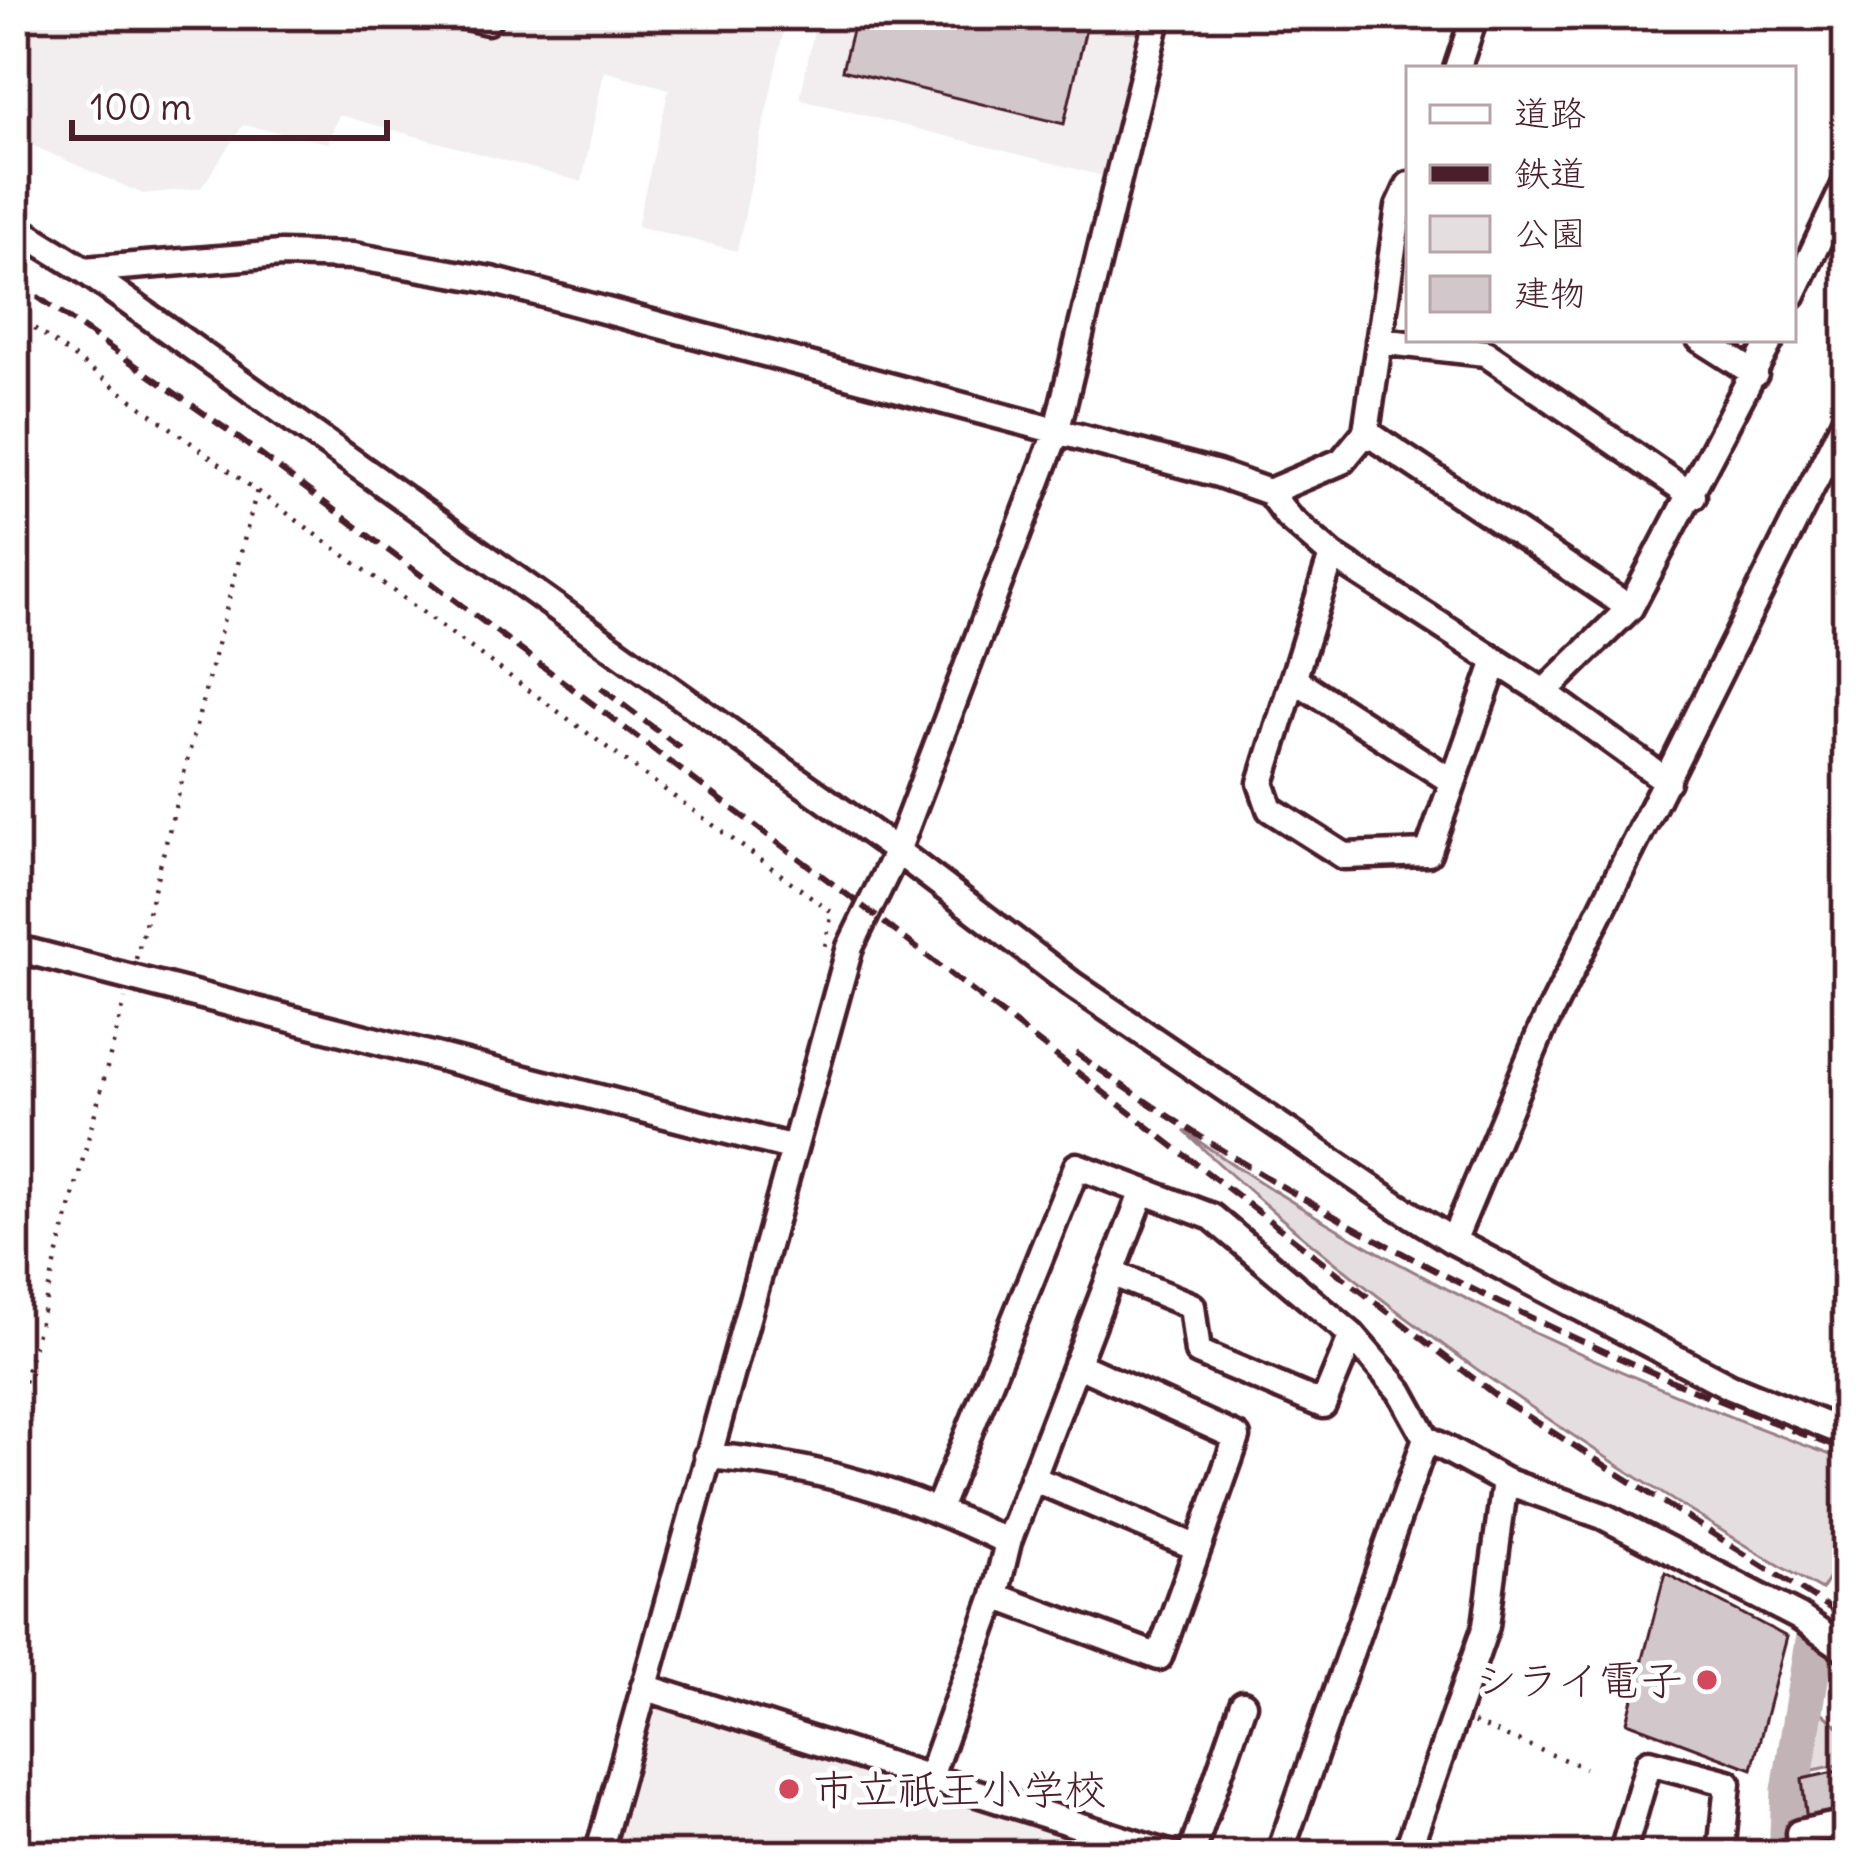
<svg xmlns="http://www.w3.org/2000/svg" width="1862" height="1870" font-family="Delius,'Klee One',sans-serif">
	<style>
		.built { fill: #f2eeef }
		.green { fill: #e5dee0; stroke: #987e86; stroke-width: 3 }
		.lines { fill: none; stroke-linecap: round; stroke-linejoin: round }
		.river { stroke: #c1b3b6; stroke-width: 39 }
		.building { fill: #d2c7cb; stroke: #4a1f2b; stroke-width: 3 }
		.minor-casing { stroke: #4a1f2b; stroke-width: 33 }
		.path { stroke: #4a1f2b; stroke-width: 4.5; stroke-dasharray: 3 9; stroke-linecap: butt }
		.minor { stroke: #fff; stroke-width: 24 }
		.rail { stroke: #4a1f2b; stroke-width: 6; stroke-dasharray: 18 9; stroke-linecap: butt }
		.poi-dot { fill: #d1495b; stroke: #fff; stroke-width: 4.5 }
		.labels { text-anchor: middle; stroke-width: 10; stroke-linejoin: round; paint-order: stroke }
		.poi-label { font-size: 42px; fill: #4a1f2b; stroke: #fff; text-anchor: end }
	</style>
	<rect width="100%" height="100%" fill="#fff"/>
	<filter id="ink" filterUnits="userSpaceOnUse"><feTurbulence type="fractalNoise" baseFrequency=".00833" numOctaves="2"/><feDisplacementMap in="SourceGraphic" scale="24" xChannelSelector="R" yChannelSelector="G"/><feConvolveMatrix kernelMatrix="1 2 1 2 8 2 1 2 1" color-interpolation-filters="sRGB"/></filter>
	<g filter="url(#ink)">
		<path class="built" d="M 15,15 L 787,15 L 737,251 L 637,226 L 669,89 L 604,71 L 582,182 L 339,115 L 328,143 L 243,125 L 201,188 L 143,194 L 15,138 Z
			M 817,15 L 1144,15 L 1103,176 L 800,99 Z
			M 654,1708 L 804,1743 L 1094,1836 L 1086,1855 L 609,1855 Z"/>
		<path class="green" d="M 1184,1131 C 1386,1273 1616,1377 1847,1461 L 1847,1550 L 1821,1590 C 1605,1464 1365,1304 1184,1131 Z
			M 1818,1709 L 1847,1734 L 1847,1763 L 1809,1771 Z"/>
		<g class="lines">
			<path class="river" d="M 1788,1855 L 1791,1790 L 1815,1642"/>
		</g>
		<path class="building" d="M 856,15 L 1089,15 L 1064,124 L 842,70 Z
			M 1665,1573 L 1787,1637 L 1752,1769 L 1627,1722 Z
			M 1847,1769 L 1847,1812 L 1807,1822 L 1802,1779 Z"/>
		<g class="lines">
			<g class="minor-casing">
				<path id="minor" d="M 461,15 L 487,21
					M 1457,69 L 1475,15
					M 15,227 L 84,270 L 897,851 L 1073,985 L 1396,1205 L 1453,1241 L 1731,1387 L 1847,1434
					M 84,270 L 281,254 L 353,256 L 491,280 L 1218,474 L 1269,492 L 1288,517 L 1332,555 L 1544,692 L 1667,781
					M 1793,294 L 1847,181
					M 1700,339 L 1755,374
					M 1379,341 L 1485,353 L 1693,496
					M 1366,432 L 1630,608
					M 1269,492 L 1342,461 L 1366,432 L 1399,207 L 1409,185
					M 1332,555 L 1261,783 L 1270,809 L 1344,856 L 1428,853 L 1496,661
					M 1294,679 L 1453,782
					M 1544,692 L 1630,608 L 1771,339
					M 15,948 L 794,1148
					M 1453,1241 L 1542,1029 L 1847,416
					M 1111,1273 L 1192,1306 L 1198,1352 L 1323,1405 L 1352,1335
					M 1076,1364 L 1237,1437 L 1198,1548
					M 707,1456 C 821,1465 905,1493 1008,1542
					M 938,1509 L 1077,1166 L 1212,1217 L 1352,1335 L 1400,1391 L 1426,1438
					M 995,1596 L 1159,1657 L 1198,1548 L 1032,1478
					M 644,1687 L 1172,1855
					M 931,1774 L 995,1596 L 1008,1542 L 1143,1191
					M 598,1855 L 850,947 L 897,851 L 1056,433 L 1158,15
					M 1191,1855 L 1243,1704
					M 1279,1855 L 1426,1438 L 1505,1481 L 1603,1516 L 1799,1617 L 1847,1650
					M 1406,1855 L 1486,1626 L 1505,1481
					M 1622,1855 L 1649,1762 L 1728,1783 L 1721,1855
					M 1801,1855 L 1799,1833 L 1847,1823"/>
			</g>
			<path class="path" d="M 15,314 L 832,912 L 824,951
				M 136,959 L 257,490
				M 15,1417 L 125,999
				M 1473,1723 L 1585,1768"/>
			<use href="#minor" class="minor"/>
			<path class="rail" d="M 15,281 L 229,431 L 865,908 L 1499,1398 L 1847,1619
				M 601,688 L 687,753
				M 1076,1053 C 1314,1223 1575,1348 1847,1451"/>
		</g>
	</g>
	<g class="poi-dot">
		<circle cx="1707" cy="1680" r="12"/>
		<circle cx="789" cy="1789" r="12"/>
	</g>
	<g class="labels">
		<g class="poi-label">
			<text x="1683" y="1695">シライ電子</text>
			<text x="813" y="1804" text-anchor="start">市立祇王小学校</text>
		</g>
	</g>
	<rect width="1862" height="1870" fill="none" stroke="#fff" stroke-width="60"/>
	<rect x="30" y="30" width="1802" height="1810" fill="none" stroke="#4a1f2b" stroke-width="4.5" filter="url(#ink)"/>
	<rect x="1406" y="66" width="390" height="276" fill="#ffffff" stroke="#b7a5aa" stroke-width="3"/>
	<rect x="1430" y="105" width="60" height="18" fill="#ffffff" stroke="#b7a5aa" stroke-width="3"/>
	<text x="1514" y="126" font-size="36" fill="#4a1f2b">道路</text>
	<rect x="1430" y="165" width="60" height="18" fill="#4a1f2b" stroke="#b7a5aa" stroke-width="3"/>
	<text x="1514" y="186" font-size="36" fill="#4a1f2b">鉄道</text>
	<rect x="1430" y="216" width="60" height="36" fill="#e5dee0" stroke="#b7a5aa" stroke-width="3"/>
	<text x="1514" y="246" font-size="36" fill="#4a1f2b">公園</text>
	<rect x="1430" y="276" width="60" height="36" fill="#d2c7cb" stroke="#b7a5aa" stroke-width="3"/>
	<text x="1514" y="306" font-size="36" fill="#4a1f2b">建物</text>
	<path d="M72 120v18h315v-18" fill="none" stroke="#4a1f2b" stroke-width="6"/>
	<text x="90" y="120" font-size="36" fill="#4a1f2b" stroke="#ffffff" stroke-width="9" paint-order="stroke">100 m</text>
</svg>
